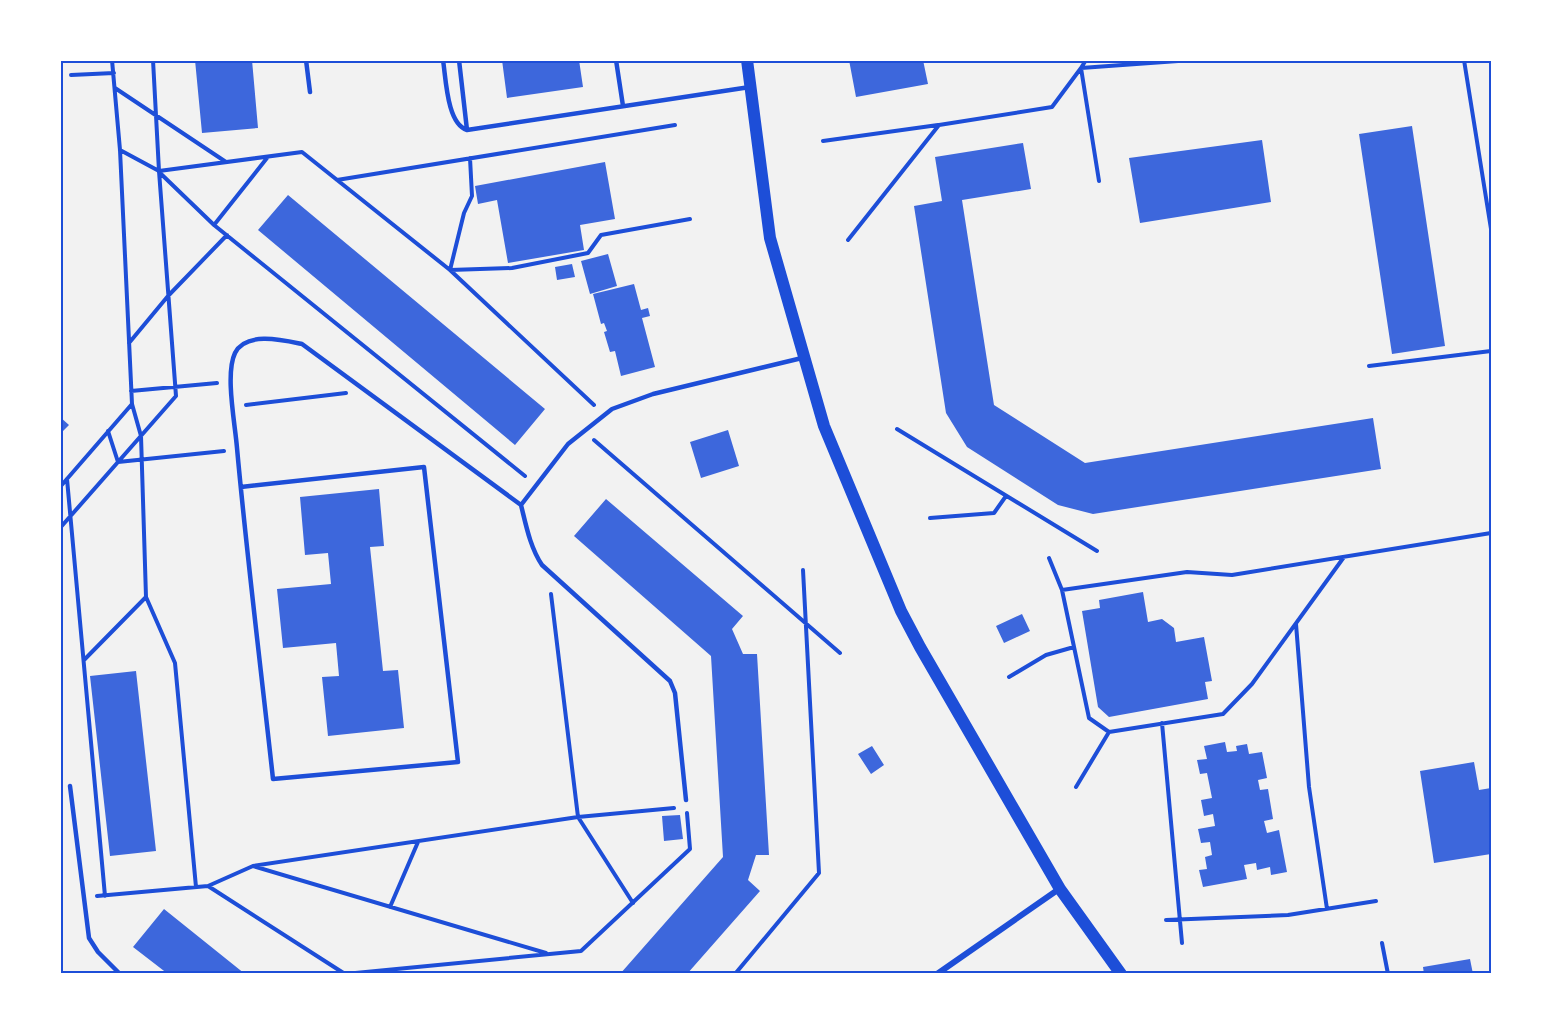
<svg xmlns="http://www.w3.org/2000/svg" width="1551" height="1034" font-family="Literata,serif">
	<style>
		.building { fill: #3d67dc }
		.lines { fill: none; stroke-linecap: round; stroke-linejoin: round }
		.path { stroke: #1d4ed8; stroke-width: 4 }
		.service { stroke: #1d4ed8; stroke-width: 4.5 }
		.minor { stroke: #1d4ed8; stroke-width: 6 }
		.secondary { stroke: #1d4ed8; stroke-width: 12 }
		.neatline { fill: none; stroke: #1d4ed8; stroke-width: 2 }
	</style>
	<rect width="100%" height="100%" fill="#f2f2f2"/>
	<path class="building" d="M 195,60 L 252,60 L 258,128 L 202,133 Z
		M 502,60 L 579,60 L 583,87 L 507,98 Z
		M 849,60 L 923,60 L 928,84 L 856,97 Z
		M 1412,126 L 1445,346 L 1392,354 L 1359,134 Z
		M 1262,140 L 1271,202 L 1140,223 L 1129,158 Z
		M 1023,143 L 1031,189 L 962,200 L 994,405 L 1085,463 L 1373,418 L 1381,469 L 1093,514 L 1058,505 L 967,447 L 946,413 L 914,206 L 942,201 L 935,157 Z
		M 605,162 L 615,219 L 580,225 L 584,250 L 508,263 L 497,200 L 478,204 L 475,186 Z
		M 288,195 L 545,409 L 515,445 L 258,230 Z
		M 608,254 L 617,286 L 590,294 L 581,261 Z
		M 572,264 L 575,277 L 557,280 L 555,267 Z
		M 634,284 L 641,310 L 648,308 L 650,316 L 642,318 L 655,367 L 621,376 L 615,351 L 610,352 L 604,332 L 607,331 L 604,323 L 601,324 L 593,294 Z
		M 60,417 L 69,425 L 60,434 Z
		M 728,430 L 739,466 L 701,478 L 690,442 Z
		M 379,489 L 384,546 L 370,547 L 383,671 L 398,670 L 404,728 L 328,736 L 322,677 L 339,676 L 336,643 L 283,648 L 277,589 L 331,584 L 328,553 L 305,555 L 300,497 Z
		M 606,499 L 743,616 L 732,629 L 743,654 L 757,654 L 769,855 L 756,855 L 748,880 L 760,891 L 687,974 L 620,974 L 723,857 L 711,656 L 574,536 Z
		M 1143,592 L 1148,622 L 1162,619 L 1174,628 L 1176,642 L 1204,637 L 1212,681 L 1205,682 L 1208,699 L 1109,717 L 1098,707 L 1082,611 L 1100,608 L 1099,600 Z
		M 1022,614 L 1030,631 L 1004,643 L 996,626 Z
		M 136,671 L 156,851 L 110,856 L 90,676 Z
		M 1225,742 L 1227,752 L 1237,751 L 1236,746 L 1247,744 L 1249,754 L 1262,752 L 1267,778 L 1258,780 L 1260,790 L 1268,789 L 1273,819 L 1264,821 L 1267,833 L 1279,830 L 1287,872 L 1271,875 L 1270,867 L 1257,870 L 1256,863 L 1244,865 L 1247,879 L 1203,887 L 1199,870 L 1207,869 L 1205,857 L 1212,855 L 1210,842 L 1201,843 L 1198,829 L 1215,826 L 1213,814 L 1204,816 L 1201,800 L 1212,798 L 1207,773 L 1200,774 L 1197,760 L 1207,759 L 1204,746 Z
		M 872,746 L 884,765 L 871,774 L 858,754 Z
		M 1474,762 L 1479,790 L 1491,788 L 1491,854 L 1434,863 L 1420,771 Z
		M 680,815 L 683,839 L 664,841 L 662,816 Z
		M 164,909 L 245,974 L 168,974 L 133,947 Z
		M 1470,959 L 1473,974 L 1424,974 L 1423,967 Z"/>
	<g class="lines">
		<path class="path" d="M 1086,60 L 1081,68 L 1099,181
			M 1464,60 L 1491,229
			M 71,75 L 114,73
			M 115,88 L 226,162
			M 823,141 L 938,125
			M 120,150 L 159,171 L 302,152 L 450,270 L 594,405
			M 267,158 L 214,225 L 525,476
			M 470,158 L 472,196 L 464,213 L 450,270 L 512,268 L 588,253 L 601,235 L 690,219
			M 159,172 L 214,225
			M 337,180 L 675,125
			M 848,240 L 939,125 L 1052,107 L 1081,68 L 1192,60
			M 129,343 L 168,296 L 227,235
			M 1369,366 L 1491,351
			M 131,391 L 217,383
			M 246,405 L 346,393
			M 897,429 L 1097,551
			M 108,431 L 118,462 L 224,451
			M 594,440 L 840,653
			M 67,479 L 105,896
			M 60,487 L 132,404 L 120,150 L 112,60
			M 930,518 L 994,513 L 1006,496
			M 60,528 L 176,396 L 159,171 L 153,60
			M 1049,558 L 1062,590 L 1089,718 L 1109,732
			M 1062,590 L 1187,572 L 1232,575 L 1491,533
			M 551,594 L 578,817 L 633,903
			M 146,597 L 175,663 L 196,887
			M 1296,624 L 1309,787 L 1327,909
			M 84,660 L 146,597 L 141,436 L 132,404
			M 1009,677 L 1046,655 L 1074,647
			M 1162,723 L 1182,943
			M 1076,787 L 1109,732 L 1223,714 L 1252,684 L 1344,557
			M 253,866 L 578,817 L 674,808
			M 208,886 L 253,866 L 546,953
			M 97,896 L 208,886 L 345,974 L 581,951 L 690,849 L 687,813
			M 390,907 L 418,842
			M 1166,920 L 1288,915 L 1376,901
			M 1382,943 L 1388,974
			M 735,974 L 819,873 L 803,570"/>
		<path class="service" d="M 306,60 L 310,92
			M 443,60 C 446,79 447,124 467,130 L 750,87
			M 459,60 L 467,130
			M 616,60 L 623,106
			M 241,487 L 424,467 L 458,762 L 273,779 C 261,669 247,558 237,448 C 235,423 225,374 235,353 C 246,331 283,340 302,344 L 521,505 C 526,525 530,547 542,565 L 670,681 L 675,693 L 686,800
			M 521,505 L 568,444 L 612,409 L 653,394 L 802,358
			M 70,786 L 89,938 L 98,952 L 120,974"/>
		<path class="minor" d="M 937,974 L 1059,889"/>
		<path class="secondary" d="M 747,60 L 770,238 L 824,426 L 901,611 L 920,647 L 1060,889 L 1121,974"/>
	</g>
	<rect width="1551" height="1034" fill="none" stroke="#ffffff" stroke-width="123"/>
	<rect x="62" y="62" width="1428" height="910" class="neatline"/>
</svg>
